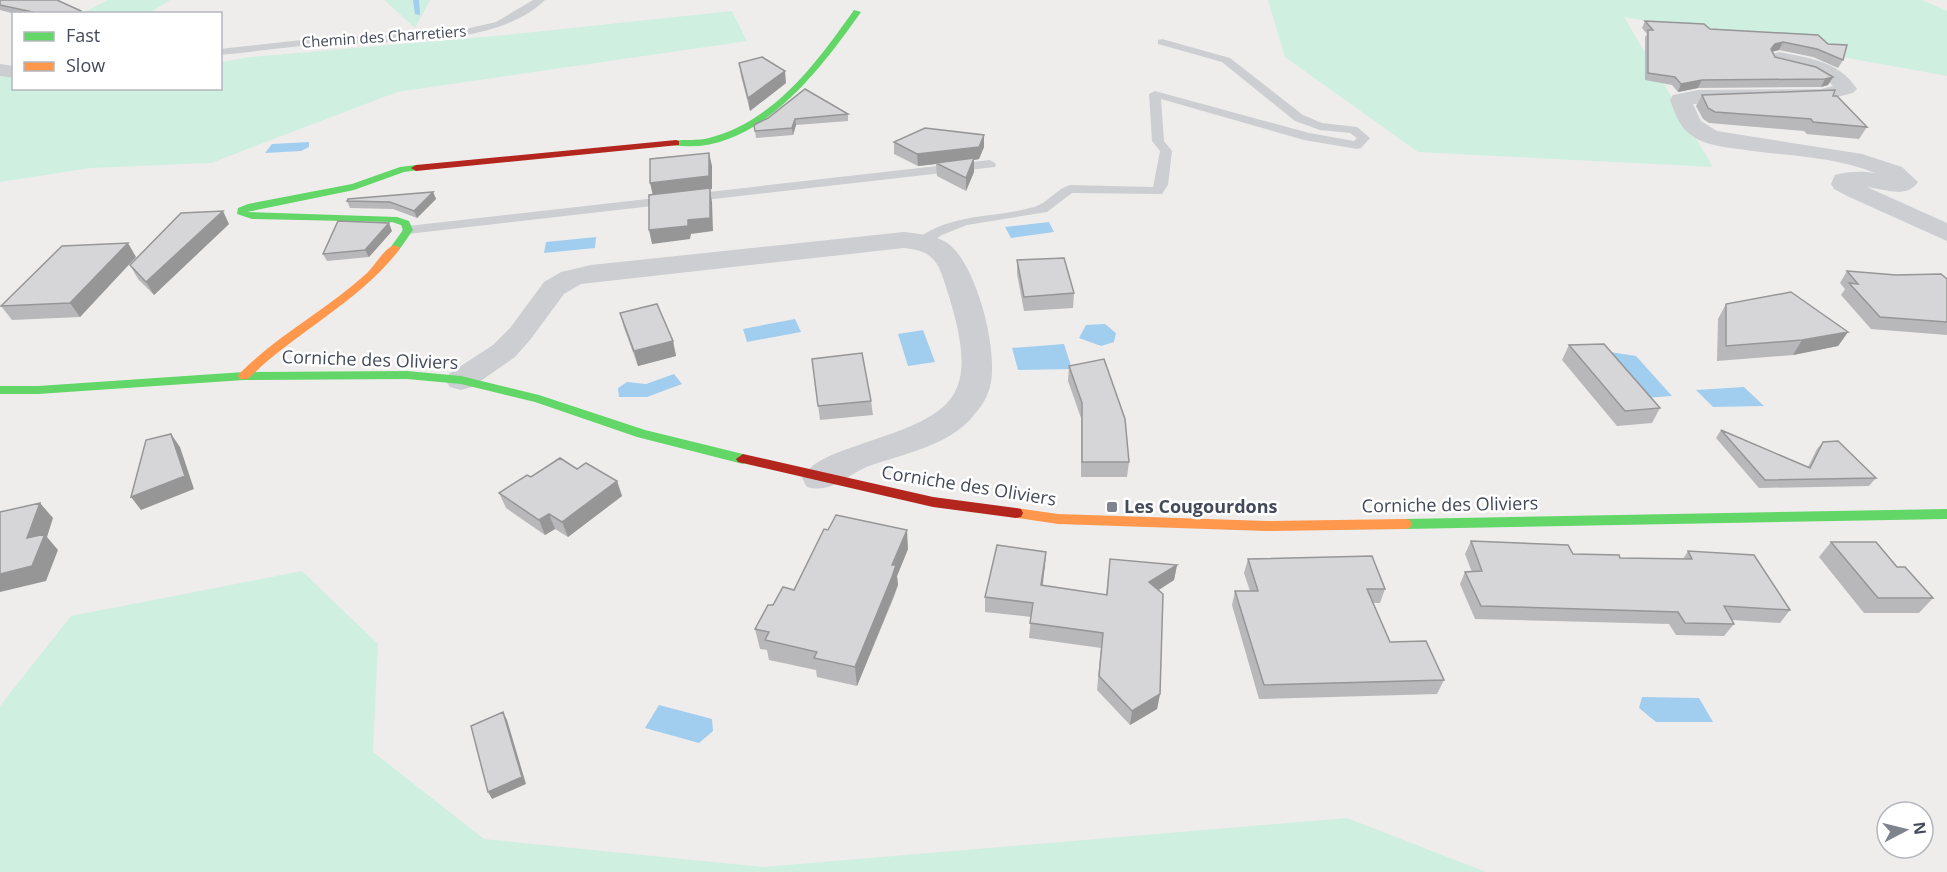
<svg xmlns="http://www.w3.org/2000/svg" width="1947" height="872" font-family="'Open Sans',sans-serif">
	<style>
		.green { fill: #cfefe1 }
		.water { fill: #a1ceef }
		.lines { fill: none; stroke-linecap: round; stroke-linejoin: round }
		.stream { fill: #a1ceef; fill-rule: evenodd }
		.lane { fill: #cdced2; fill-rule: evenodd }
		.street { fill: #cdced2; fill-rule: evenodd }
		.fast { fill: #63d668; fill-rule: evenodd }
		.slow { fill: #ff974d; fill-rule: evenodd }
		.jam { fill: #b3261e; fill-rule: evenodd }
		.wall { fill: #b8b8ba }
		.shaded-wall { fill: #969697 }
		.building { fill: #d6d6d8; stroke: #969697; stroke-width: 1.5 }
		.poi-dot { fill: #7f838d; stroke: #fff; stroke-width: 2 }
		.labels { text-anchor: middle; stroke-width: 5; stroke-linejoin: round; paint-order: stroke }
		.far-street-label { font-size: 15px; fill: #434a5a; stroke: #fff }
		.street-label { font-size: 18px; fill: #434a5a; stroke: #fff }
		.poi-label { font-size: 18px; font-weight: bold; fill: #434a5a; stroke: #fff; text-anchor: start }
	</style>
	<rect width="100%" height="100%" fill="#eeedec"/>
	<path class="green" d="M 108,0 L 170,0 L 149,13 L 81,14 Z
		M 384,0 L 430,0 L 415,28 Z
		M 1268,0 L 1922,0 L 1947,11 L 1947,76 L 1624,17 L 1713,167 L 1418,152 L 1285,57 Z
		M 732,11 L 747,41 L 397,92 L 211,163 L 91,168 L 0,182 L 0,76 L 13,77 L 14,88 L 220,88 L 221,62 L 251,57 L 506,35 Z
		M 302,571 L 378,644 L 373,752 L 484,839 L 763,867 L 1347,818 L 1486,872 L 0,872 L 0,706 L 71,616 Z"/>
	<path class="water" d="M 309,142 L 309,147 L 301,151 L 265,153 L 272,144 Z
		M 1049,222 L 1054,232 L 1011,238 L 1005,227 Z
		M 596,237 L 595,248 L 544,253 L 546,242 Z
		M 795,319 L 801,332 L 747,342 L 743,329 Z
		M 1105,324 L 1116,333 L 1114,342 L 1101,346 L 1079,338 L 1086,325 Z
		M 923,330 L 935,362 L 908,366 L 898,334 Z
		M 1064,344 L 1072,369 L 1018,370 L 1012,348 Z
		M 1610,352 L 1636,356 L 1672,396 L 1631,399 Z
		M 674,374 L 682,384 L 647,397 L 619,397 L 618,388 L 627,382 L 646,384 Z
		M 1744,387 L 1764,406 L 1713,407 L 1696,390 Z
		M 1642,697 L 1699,698 L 1713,722 L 1656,722 L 1639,708 Z
		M 659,705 L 712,719 L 713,731 L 699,743 L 645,728 Z"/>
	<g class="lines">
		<path class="stream" d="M 413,0 L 419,0 L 420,15 L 415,14 Z"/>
		<path class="lane" d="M 533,0 L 545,0 C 494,50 379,40 311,45 C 281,48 251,52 220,55 L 220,49 L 311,39 L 457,31 L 496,22 Z
			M 1162,39 L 1230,58 L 1303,115 L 1322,123 L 1357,127 L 1370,138 L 1361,148 L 1357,149 L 1304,140 L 1161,99 L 1164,141 L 1172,151 L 1168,185 L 1162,194 L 1072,193 L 1047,212 L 967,225 L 942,235 L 928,244 L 918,244 L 916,241 L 918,238 C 957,212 992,219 1034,207 C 1048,203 1056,189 1070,185 L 1153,187 L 1160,151 L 1152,141 L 1149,94 L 1155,91 L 1309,133 L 1354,141 L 1357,138 L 1350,133 L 1320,130 L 1295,121 L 1222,62 L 1158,44 L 1158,40 Z
			M 990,160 L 996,164 L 995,167 L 408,234 L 401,230 L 408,226 Z"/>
		<path class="street" d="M 1779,52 C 1809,58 1839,61 1857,89 L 1853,93 L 1821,101 L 1693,104 L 1701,121 L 1717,131 L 1862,154 L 1902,167 L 1918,182 C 1907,199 1884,189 1867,187 L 1947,223 L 1947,241 L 1847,196 L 1834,189 L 1831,184 L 1835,175 C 1849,171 1861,171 1875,173 C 1833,156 1783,156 1739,149 C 1723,147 1704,145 1691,135 C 1679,127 1675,113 1670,100 L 1673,95 L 1698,90 L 1821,89 L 1833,86 C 1817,69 1794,68 1772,62 L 1769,58 L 1772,54 Z
			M 0,64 L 14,66 L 14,78 L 0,76 Z
			M 904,232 C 920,234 939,235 951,246 C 978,270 999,353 990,387 C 987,398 981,407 974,415 C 951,445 903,454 869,466 C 846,475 832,494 807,487 L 802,478 C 810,463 831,455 847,449 C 950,414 985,407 946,287 C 938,261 933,251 904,248 L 581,284 L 564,294 L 530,340 L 515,357 L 472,387 L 461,390 L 450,387 L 445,380 L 450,373 L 493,345 L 510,328 L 544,282 L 561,272 L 591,265 Z"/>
		<path class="fast" d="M 854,10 L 861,12 C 820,70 755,158 673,145 L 673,141 C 685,139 697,141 709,138 C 775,121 817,62 854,10 Z
			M 416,165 L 419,166 L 419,170 L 404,172 L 354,190 L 247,212 L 397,217 L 409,221 L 413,230 L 399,250 L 391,250 L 390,248 L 403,230 L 401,225 L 392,222 L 252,219 L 237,214 L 238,208 L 248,204 L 352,184 L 400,167 Z
			M 407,371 L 461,376 L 539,395 L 645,430 L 743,454 L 750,459 L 743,464 L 637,437 L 535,402 L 461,384 L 407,379 L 244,380 L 38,394 L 0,394 L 0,386 L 38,386 L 244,372 Z
			M 1947,509 L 1947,519 L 1405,529 L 1400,528 L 1398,524 L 1400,520 L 1405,519 Z"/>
		<path class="slow" d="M 395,245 L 400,248 L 399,250 C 358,303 295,332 248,379 L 240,379 L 238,376 L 240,373 C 278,335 326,310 366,274 C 375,266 384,248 395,245 Z
			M 1016,508 L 1058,514 L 1267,521 L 1405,519 L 1410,520 L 1412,524 L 1410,528 L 1405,529 L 1267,531 L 1058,524 L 1011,517 L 1009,513 L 1011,509 Z"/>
		<path class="jam" d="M 676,140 L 679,141 L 679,145 L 416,171 L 411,168 L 416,165 Z
			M 743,454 L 933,497 L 1016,508 L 1021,509 L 1023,513 L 1021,517 L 1016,518 L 933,507 L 738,462 L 736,459 Z"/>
	</g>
	<path class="wall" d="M 0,0 L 82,14 L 15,14 L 0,10 Z
		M 1645,21 L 1710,29 L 1818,35 L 1843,60 L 1838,68 L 1813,57 L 1779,50 L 1772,52 L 1775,57 L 1833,77 L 1828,85 L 1821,87 L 1698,88 L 1678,92 L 1672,85 L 1645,80 L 1645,37 L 1647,34 L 1642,28 Z
		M 739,63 L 786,83 L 750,111 L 741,76 Z
		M 1702,95 L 1833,96 L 1867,127 L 1859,139 L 1807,134 L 1804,131 L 1709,123 L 1703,119 L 1696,106 Z
		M 848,114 L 848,121 L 796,125 L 793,135 L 756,138 L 754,125 L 768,118 Z
		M 894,142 L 984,147 L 979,159 L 974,160 L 974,172 L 966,191 L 937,176 L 936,164 L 918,166 L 894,154 Z
		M 433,192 L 436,199 L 417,218 L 393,209 L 350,208 L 347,201 Z
		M 229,224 L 154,295 L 138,279 L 130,265 Z
		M 392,231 L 369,257 L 327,261 L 323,254 Z
		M 136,257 L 80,317 L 12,320 L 1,306 Z
		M 1017,260 L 1074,293 L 1073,308 L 1024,311 L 1017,274 Z
		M 1847,271 L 1947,279 L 1947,335 L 1871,329 L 1841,295 L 1845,289 L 1840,283 Z
		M 1726,304 L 1848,332 L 1838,346 L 1793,355 L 1717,361 L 1718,319 Z
		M 620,313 L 673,341 L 676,356 L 638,366 L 624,328 Z
		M 1569,345 L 1660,408 L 1652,423 L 1617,426 L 1562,360 Z
		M 812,359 L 871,401 L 873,415 L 820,420 Z
		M 1069,366 L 1129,462 L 1127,477 L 1081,477 L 1081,418 L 1068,381 Z
		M 1721,430 L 1808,467 L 1817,449 L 1823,442 L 1876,478 L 1869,486 L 1759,488 L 1716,438 Z
		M 577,469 L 617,481 L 622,496 L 568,537 L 555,529 L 545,535 L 506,508 L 499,493 L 531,477 Z
		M 1471,541 L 1573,554 L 1620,558 L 1683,559 L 1688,551 L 1790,610 L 1780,623 L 1732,620 L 1734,624 L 1724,636 L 1676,635 L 1669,624 L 1475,619 L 1460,584 L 1465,572 L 1472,572 L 1465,554 Z
		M 1831,542 L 1897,567 L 1933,598 L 1919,613 L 1864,613 L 1819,557 Z
		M 908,549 L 897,576 L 898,585 L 894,597 L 857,686 L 817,677 L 816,670 L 769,660 L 767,650 L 760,649 L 755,629 L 773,605 L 794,590 Z
		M 1046,552 L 1043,585 L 1106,595 L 1110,559 L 1177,565 L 1174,580 L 1159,590 L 1160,694 L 1157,709 L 1130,725 L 1097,690 L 1101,648 L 1029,638 L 1031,617 L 985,612 L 985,597 Z
		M 1248,559 L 1385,589 L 1380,603 L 1373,603 L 1390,642 L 1444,680 L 1437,694 L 1259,699 L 1232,605 L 1235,591 L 1250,591 L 1244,573 Z"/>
	<path class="shaded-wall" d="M 1783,42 L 1779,50 L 1771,52 L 1771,49 L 1775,44 Z
		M 785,71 L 786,83 L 750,111 L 748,98 Z
		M 1833,77 L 1828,85 L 1821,87 L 1825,79 Z
		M 1702,80 L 1698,88 L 1678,92 L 1681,84 Z
		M 795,119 L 796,125 L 793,135 L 792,128 Z
		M 984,135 L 984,147 L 979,159 L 974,160 L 974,172 L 966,191 L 966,178 L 936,163 L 936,164 L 918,166 L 917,154 Z
		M 709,153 L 712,166 L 712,189 L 710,189 L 712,202 L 713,231 L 691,234 L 690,239 L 652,244 L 649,230 L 653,196 L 650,183 Z
		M 433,192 L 436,199 L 417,218 L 414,211 Z
		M 223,211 L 229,224 L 154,295 L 146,282 Z
		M 389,223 L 392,231 L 369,257 L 365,250 Z
		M 128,243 L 136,257 L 80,317 L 70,303 Z
		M 1848,332 L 1838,346 L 1793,355 L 1802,340 Z
		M 673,341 L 676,356 L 638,366 L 634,351 Z
		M 171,434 L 180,447 L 194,489 L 141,510 L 131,497 Z
		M 617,481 L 622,496 L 568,537 L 562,522 Z
		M 40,503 L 53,518 L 47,537 L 58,550 L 46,581 L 0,592 L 0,574 L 27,538 Z
		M 549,514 L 555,529 L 545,535 L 539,520 Z
		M 907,530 L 908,549 L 897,576 L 898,585 L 857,686 L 855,667 L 892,565 Z
		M 1046,552 L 1045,566 L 1040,599 L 1041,585 Z
		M 1177,565 L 1174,580 L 1147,597 L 1149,582 Z
		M 1160,694 L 1157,709 L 1130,725 L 1132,711 Z
		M 503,712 L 507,720 L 526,784 L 492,799 L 488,792 Z"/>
	<path class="building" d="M 0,0 L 57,0 L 81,11 L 80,14 L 42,14 L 0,5 Z
		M 1645,21 L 1704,24 L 1710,29 L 1818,35 L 1828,44 L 1847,45 L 1843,60 L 1817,49 L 1783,42 L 1775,44 L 1771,49 L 1775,57 L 1816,67 L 1833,77 L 1825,79 L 1702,80 L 1681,84 L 1675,77 L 1648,73 L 1648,30 L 1653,30 Z
		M 762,57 L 785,71 L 748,98 L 739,63 Z
		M 805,89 L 848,114 L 795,119 L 792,128 L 755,131 L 754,125 L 768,118 Z
		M 1835,90 L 1833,96 L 1837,96 L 1867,127 L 1813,122 L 1811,119 L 1715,112 L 1708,108 L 1702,95 Z
		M 925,128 L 984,135 L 979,147 L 917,154 L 894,142 Z
		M 709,153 L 709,176 L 650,183 L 650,159 Z
		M 974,158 L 966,178 L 936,163 Z
		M 710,188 L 710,218 L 688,220 L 688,226 L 649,230 L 649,195 Z
		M 433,192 L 414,211 L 390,202 L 347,201 L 348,199 Z
		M 223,211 L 146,282 L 130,265 L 181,213 Z
		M 338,221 L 389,223 L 365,250 L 323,254 Z
		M 128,243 L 70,303 L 1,306 L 62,246 Z
		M 1064,258 L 1074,293 L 1024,297 L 1017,260 Z
		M 1847,271 L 1896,275 L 1941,274 L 1947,279 L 1947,322 L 1880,317 L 1849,283 L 1858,284 Z
		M 1791,292 L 1848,332 L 1802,340 L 1726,346 L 1726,304 Z
		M 657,304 L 673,341 L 634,351 L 620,313 Z
		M 1604,344 L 1660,408 L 1625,411 L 1569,345 Z
		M 862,353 L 871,401 L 818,406 L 812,359 Z
		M 1104,359 L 1125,419 L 1129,462 L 1082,462 L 1082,403 L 1069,366 Z
		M 1721,430 L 1810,468 L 1823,442 L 1838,441 L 1876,478 L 1765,480 Z
		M 171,434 L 185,476 L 131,497 L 146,440 Z
		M 560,458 L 577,469 L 586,463 L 617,481 L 562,522 L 549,514 L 539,520 L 499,493 L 527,475 L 531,477 Z
		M 40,503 L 27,538 L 45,534 L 32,566 L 0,574 L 0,512 Z
		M 836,515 L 907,530 L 892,565 L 896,565 L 892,577 L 855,667 L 814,658 L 817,652 L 765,640 L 769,632 L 755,629 L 768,605 L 773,605 L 783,587 L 794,590 L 824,529 L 828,530 Z
		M 1471,541 L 1568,545 L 1573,554 L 1619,555 L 1620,558 L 1692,559 L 1688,551 L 1754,555 L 1790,610 L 1724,606 L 1734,624 L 1685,623 L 1678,612 L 1481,606 L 1465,572 L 1482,571 Z
		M 1831,542 L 1876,542 L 1897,567 L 1905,567 L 1933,598 L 1878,598 Z
		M 997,545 L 1046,552 L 1041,585 L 1107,595 L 1110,559 L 1177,565 L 1149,582 L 1163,594 L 1160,694 L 1132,711 L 1099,676 L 1103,633 L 1030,623 L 1033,603 L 985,597 Z
		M 1372,556 L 1385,589 L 1367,589 L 1390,642 L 1426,641 L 1444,680 L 1264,685 L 1235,591 L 1258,591 L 1248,559 Z
		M 503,712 L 522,777 L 488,792 L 471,726 Z"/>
	<rect class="poi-dot" x="1106" y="501" width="12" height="12" rx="3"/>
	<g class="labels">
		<g class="far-street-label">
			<text transform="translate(384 37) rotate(-4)" y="5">Chemin des Charretiers</text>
		</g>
		<g class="street-label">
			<text transform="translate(370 360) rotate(2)" y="6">Corniche des Oliviers</text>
			<text transform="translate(969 486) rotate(9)" y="6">Corniche des Oliviers</text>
			<text transform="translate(1450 505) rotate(-1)" y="6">Corniche des Oliviers</text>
		</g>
		<g class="poi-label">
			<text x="1124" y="513">Les Cougourdons</text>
		</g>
	</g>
	<rect x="12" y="12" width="210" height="78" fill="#ffffff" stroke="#b4b7bd" stroke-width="1.5"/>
	<rect x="24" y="32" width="30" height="9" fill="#63d668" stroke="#b4b7bd" stroke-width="1.5"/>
	<text x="66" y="42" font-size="18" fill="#434a5a">Fast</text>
	<rect x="24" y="62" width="30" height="9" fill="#ff974d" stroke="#b4b7bd" stroke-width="1.5"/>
	<text x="66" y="72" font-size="18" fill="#434a5a">Slow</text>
	<g transform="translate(1905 830) rotate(83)"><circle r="28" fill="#ffffff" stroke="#b4b7bd" stroke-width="1.5"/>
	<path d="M0-4.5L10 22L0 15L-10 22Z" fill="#7f838d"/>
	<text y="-9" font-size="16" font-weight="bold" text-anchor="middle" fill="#434a5a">N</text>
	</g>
</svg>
